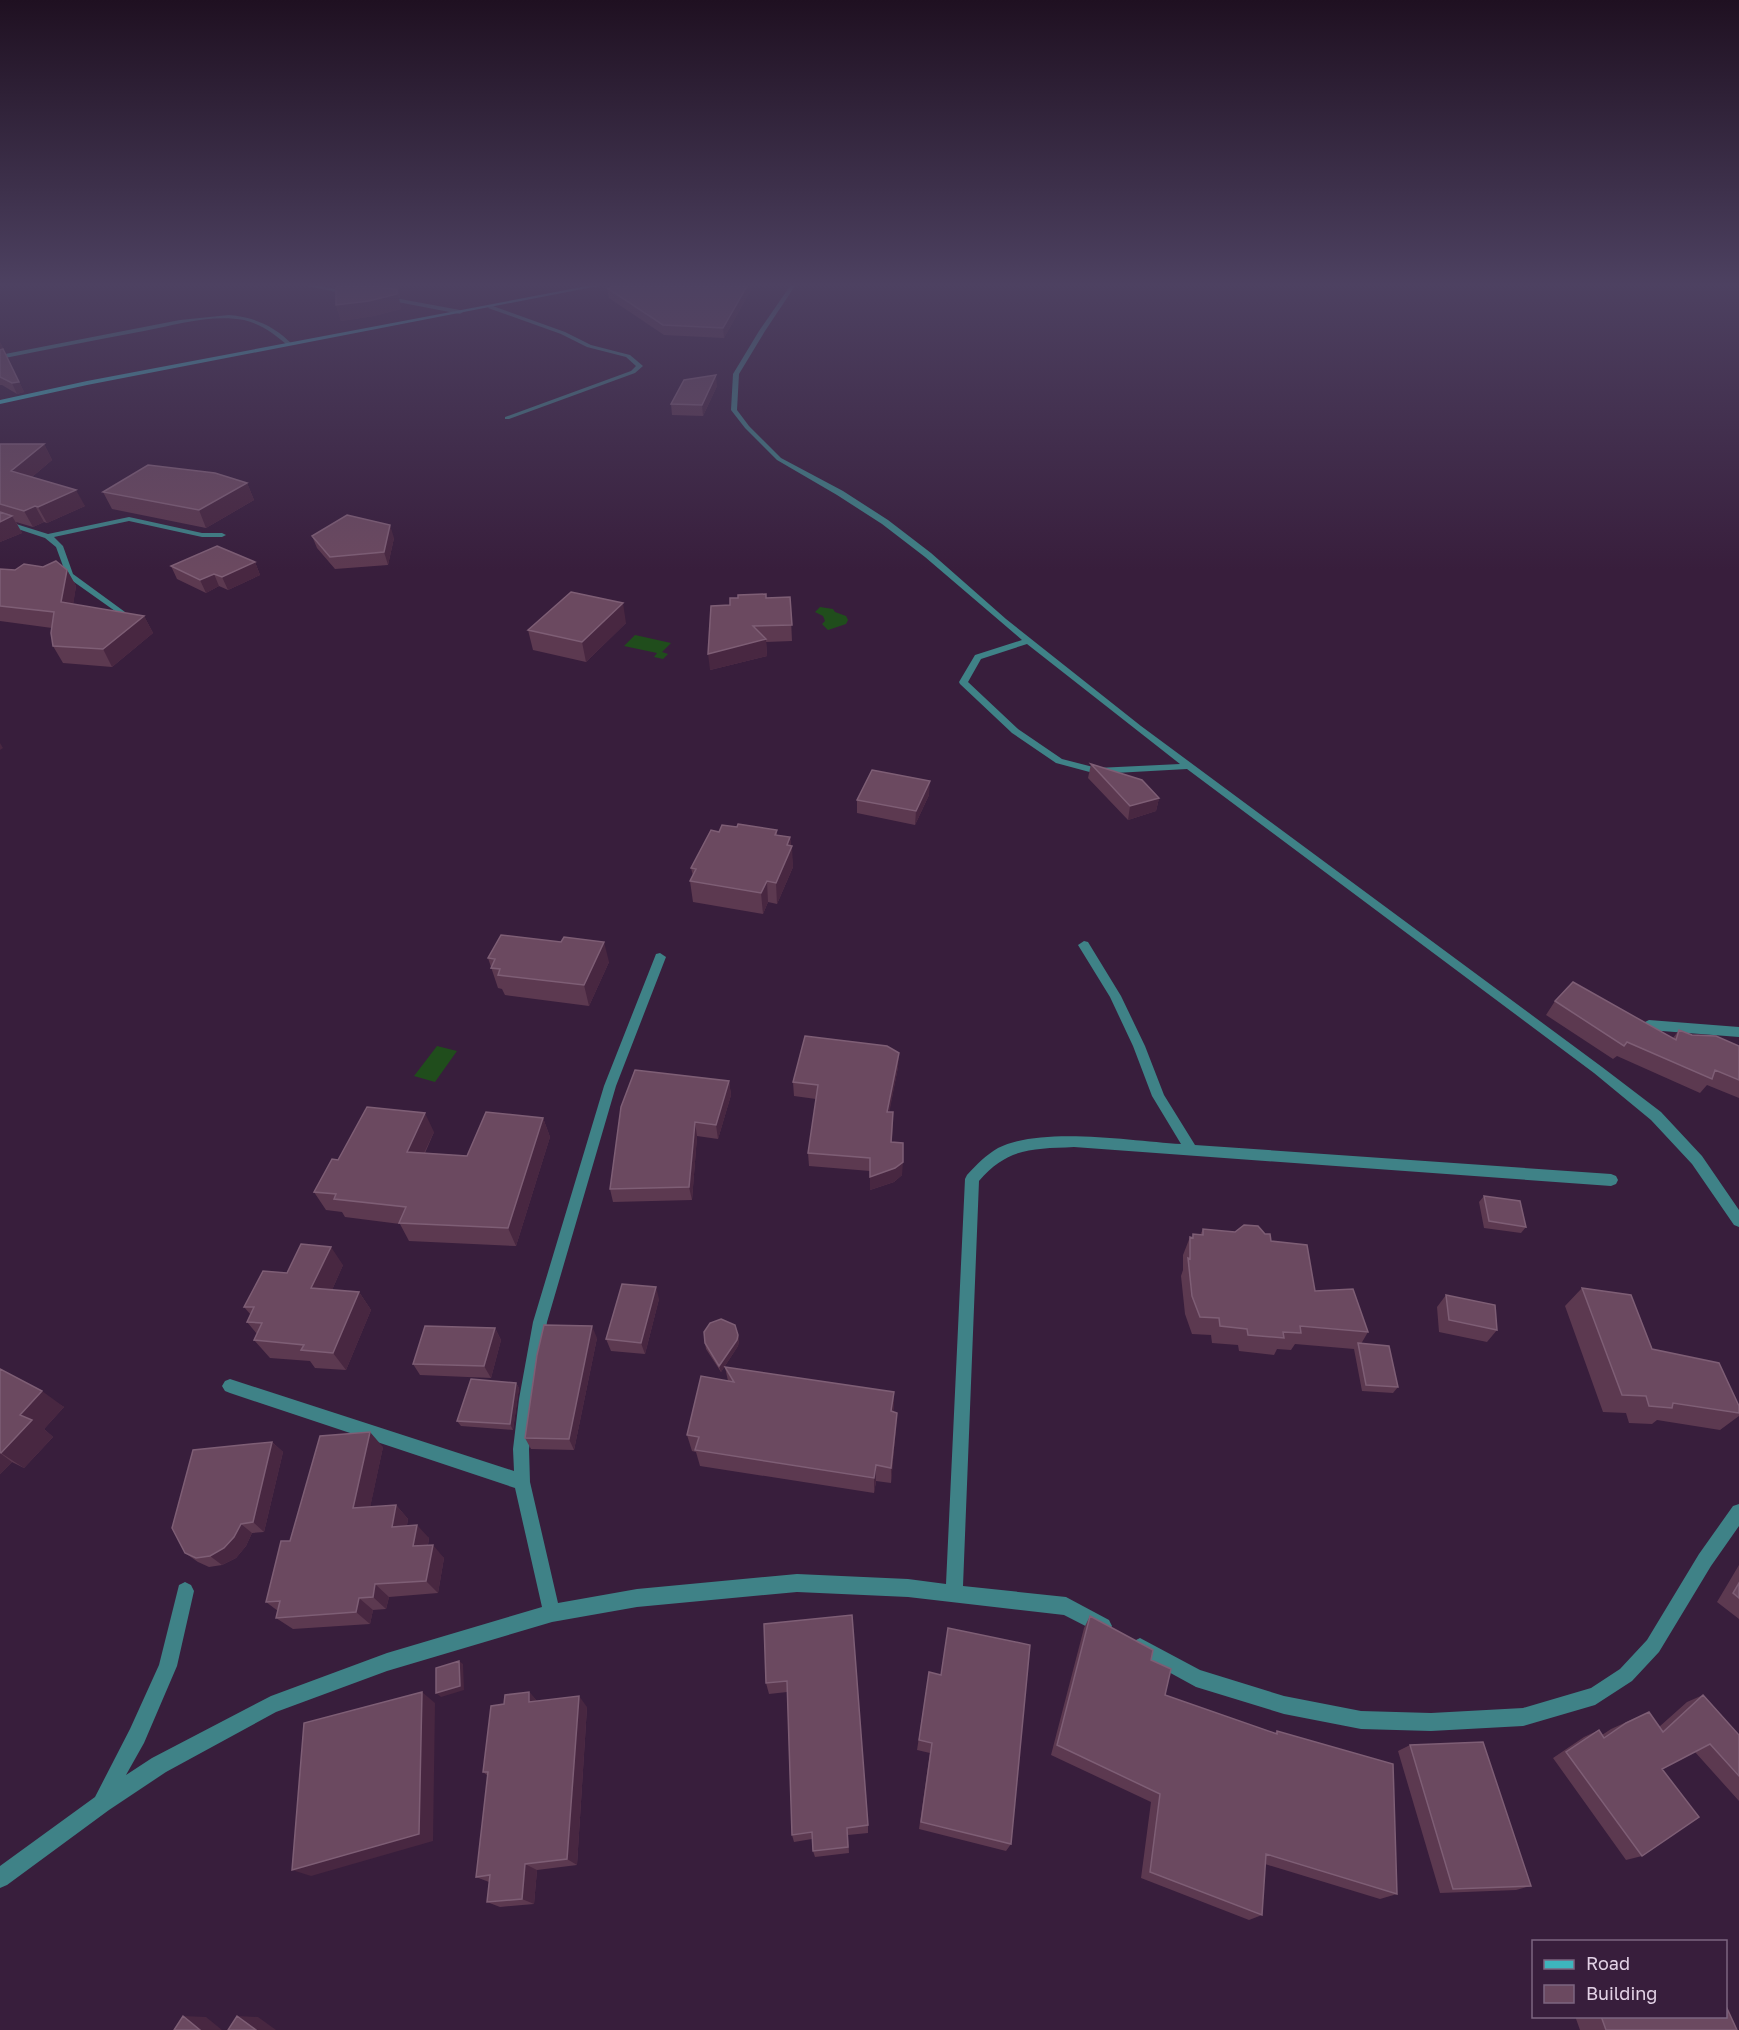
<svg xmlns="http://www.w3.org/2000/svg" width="1739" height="2030" font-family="'Golos Text',sans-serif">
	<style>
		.water { fill: #204d1c }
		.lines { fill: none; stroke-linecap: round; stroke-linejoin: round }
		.street { fill: #3f8287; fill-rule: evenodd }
		.secondary { fill: #3eb5bd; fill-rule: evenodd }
		.wall { fill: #5c3950 }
		.shaded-wall { fill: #482741 }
		.building { fill: #6b4960; stroke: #7e5e75; stroke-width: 1.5 }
	</style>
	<rect width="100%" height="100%" fill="#381e3c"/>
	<path class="water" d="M 820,607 L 833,609 L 835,612 L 846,616 L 848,620 L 846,624 L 828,630 L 822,624 L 825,621 L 823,616 L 815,612 Z
		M 635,635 L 671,643 L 662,652 L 668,654 L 663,659 L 654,657 L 657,653 L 624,646 Z
		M 437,1046 L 457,1051 L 435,1082 L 414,1076 Z"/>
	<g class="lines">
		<path class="street" d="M 307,286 L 320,286 L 355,293 L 352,295 Z
			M 790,286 L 795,286 L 765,331 L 739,374 L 737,410 L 749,426 L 781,458 L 843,491 L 888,520 L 931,553 L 1006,619 L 1141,726 L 1602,1067 L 1661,1112 L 1702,1156 L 1739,1210 L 1739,1227 L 1734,1225 L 1692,1164 L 1651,1120 L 1594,1073 L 1187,769 L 1097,774 L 1056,763 L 1012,733 L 960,684 L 959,682 L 975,655 L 1022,640 L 925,557 L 882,524 L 837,495 L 777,460 L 745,428 L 731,410 L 733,374 L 759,331 ZM 1027,644 L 1180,764 L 1097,768 L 1062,759 L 1018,729 L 968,682 L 981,659 Z
			M 384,296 L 460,310 L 463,312 L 460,314 L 382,299 Z
			M 490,305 L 565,332 L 591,345 L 630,355 L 643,366 L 635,373 L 509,419 L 505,419 L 505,417 L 631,371 L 636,366 L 626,357 L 587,347 L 561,334 L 488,308 Z
			M 229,315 C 254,317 274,326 292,344 L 287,345 C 275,334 261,324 244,320 C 211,314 176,325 144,331 C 96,340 48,349 0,359 L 0,355 L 180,320 Z
			M 129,517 L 202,533 L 222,533 L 226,535 L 222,537 L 202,537 L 129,521 L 54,537 L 63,546 L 73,574 L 125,612 L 125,616 L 122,616 L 67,577 L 56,547 L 45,538 L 0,523 L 0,519 L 48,534 Z
			M 1084,941 L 1088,942 L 1121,996 L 1145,1046 L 1164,1095 L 1195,1145 L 1611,1174 L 1616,1176 L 1618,1180 L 1616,1184 L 1611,1186 L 1074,1147 C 1033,1149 1008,1147 979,1181 L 963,1586 L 1066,1597 L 1109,1620 L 1112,1626 L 1109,1632 L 1103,1635 L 1064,1615 L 908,1597 L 797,1592 L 637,1607 L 552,1622 L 387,1671 L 276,1712 L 166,1772 L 109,1810 L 7,1885 L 0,1888 L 0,1866 L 95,1797 L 130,1729 L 159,1665 L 179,1585 L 185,1582 L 191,1585 L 194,1591 L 177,1666 L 144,1743 L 126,1775 L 152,1758 L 271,1696 L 387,1653 L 542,1607 L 515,1488 L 230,1393 L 225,1391 L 222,1386 L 225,1381 L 230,1379 L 514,1471 L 513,1449 L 519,1399 L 533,1322 L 604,1086 L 656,954 L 660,953 L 666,957 L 616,1086 L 547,1322 L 529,1449 L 530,1482 L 558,1603 L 637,1589 L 797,1574 L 908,1579 L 946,1584 L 965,1179 L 967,1175 C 977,1164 986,1155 998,1148 C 1042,1126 1131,1141 1181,1144 L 1152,1096 L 1133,1046 L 1110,997 L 1078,945 Z
			M 1649,1020 L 1739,1027 L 1739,1037 L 1649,1030 L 1645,1028 L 1643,1025 L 1645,1022 Z
			M 1739,1504 L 1739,1526 L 1711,1566 L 1659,1652 L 1632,1681 L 1595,1705 L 1523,1726 L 1431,1731 L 1361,1729 L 1284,1714 L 1196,1687 L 1134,1653 L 1131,1647 L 1134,1641 L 1140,1638 L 1200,1670 L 1284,1696 L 1361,1711 L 1431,1713 L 1523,1708 L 1591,1688 L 1620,1669 L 1647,1640 L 1699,1554 L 1733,1506 Z"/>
		<path class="secondary" d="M 587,286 L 598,286 L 87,385 L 0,404 L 0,400 L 87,381 Z"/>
	</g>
	<path class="wall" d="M 336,286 L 399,286 L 400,298 L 399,298 L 401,309 L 374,316 L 341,321 L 336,305 Z
		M 618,286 L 753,286 L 724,338 L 664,335 L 609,298 L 607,288 Z
		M 0,342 L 24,392 L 17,394 L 2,385 L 0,385 Z
		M 717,386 L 703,416 L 672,415 L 671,404 Z
		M 0,444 L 44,444 L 52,460 L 32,477 L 85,506 L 47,523 L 44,522 L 33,527 L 16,522 L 22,533 L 0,542 Z
		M 247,483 L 254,500 L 206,528 L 112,509 L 103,492 Z
		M 312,536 L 394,538 L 388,565 L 335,569 L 317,548 Z
		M 255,562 L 260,575 L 228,590 L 219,586 L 206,593 L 177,579 L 171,566 Z
		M 0,569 L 15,570 L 67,570 L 76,586 L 73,604 L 144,616 L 153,633 L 112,667 L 63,663 L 53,646 L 52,628 L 0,621 Z
		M 790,597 L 792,641 L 766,642 L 767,656 L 710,670 L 730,605 L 766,598 Z
		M 626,623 L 586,662 L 533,650 L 528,630 Z
		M 1091,764 L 1159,798 L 1156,811 L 1128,820 L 1088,778 Z
		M 929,795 L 915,825 L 857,813 L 857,800 Z
		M 737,827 L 777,830 L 777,835 L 790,837 L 793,867 L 777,904 L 768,902 L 763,914 L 693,902 L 690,881 L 693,876 L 691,868 L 719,832 Z
		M 488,958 L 609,962 L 589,1006 L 505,995 L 502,989 L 498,988 Z
		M 1555,1001 L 1673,1038 L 1679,1030 L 1692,1035 L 1739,1046 L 1739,1098 L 1707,1085 L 1700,1093 L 1617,1056 L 1613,1059 L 1546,1015 Z
		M 898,1067 L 889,1112 L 893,1112 L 892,1142 L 902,1175 L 894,1182 L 870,1190 L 870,1171 L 809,1166 L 808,1153 L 816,1099 L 794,1096 L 793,1082 Z
		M 729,1081 L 731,1095 L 718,1139 L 697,1136 L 692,1200 L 613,1202 L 610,1189 Z
		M 543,1118 L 550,1137 L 516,1246 L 409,1241 L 400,1224 L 345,1217 L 342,1212 L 326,1210 L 314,1192 L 338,1160 L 434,1132 L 425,1153 L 467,1156 Z
		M 1484,1196 L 1526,1227 L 1521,1233 L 1484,1228 L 1479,1202 Z
		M 1203,1229 L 1271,1241 L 1315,1291 L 1368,1332 L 1361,1344 L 1398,1387 L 1393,1393 L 1362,1391 L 1354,1349 L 1295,1344 L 1291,1350 L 1277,1349 L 1274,1355 L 1239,1351 L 1238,1345 L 1212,1343 L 1211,1335 L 1192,1334 L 1185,1314 L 1181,1276 L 1183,1270 L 1183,1255 L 1190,1237 L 1192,1238 L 1193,1234 L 1200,1235 Z
		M 343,1265 L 332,1290 L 359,1292 L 371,1310 L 346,1370 L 315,1368 L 310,1361 L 270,1358 L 254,1340 L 257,1334 L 247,1322 L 251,1315 L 244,1307 L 287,1273 Z
		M 1582,1288 L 1652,1349 L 1739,1406 L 1739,1416 L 1720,1430 L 1657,1420 L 1652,1424 L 1629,1423 L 1626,1413 L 1603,1412 L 1565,1306 Z
		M 1446,1295 L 1497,1330 L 1487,1342 L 1439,1332 L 1437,1307 Z
		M 659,1299 L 645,1354 L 611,1351 L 606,1339 Z
		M 495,1328 L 501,1340 L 491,1378 L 420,1375 L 413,1364 Z
		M 738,1335 L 739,1340 L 738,1346 L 721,1372 L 706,1349 L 705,1343 Z
		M 597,1338 L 574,1450 L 531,1449 L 525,1438 Z
		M 725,1367 L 894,1392 L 893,1412 L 897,1413 L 891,1483 L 876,1481 L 874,1493 L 700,1466 L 696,1452 L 692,1451 L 687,1435 L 728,1381 Z
		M 0,1369 L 64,1407 L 44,1429 L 53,1437 L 24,1468 L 12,1462 L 0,1474 Z
		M 516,1383 L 519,1388 L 513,1430 L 461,1426 L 457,1421 Z
		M 272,1442 L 283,1452 L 264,1532 L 252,1533 L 246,1546 L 236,1558 L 222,1565 L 209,1567 L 198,1562 L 185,1553 Z
		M 383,1447 L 370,1507 L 396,1505 L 408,1519 L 407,1525 L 429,1538 L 428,1545 L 444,1558 L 438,1593 L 389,1597 L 386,1609 L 373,1610 L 370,1624 L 293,1629 L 276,1618 L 278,1611 L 266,1602 L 290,1541 Z
		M 1739,1565 L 1739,1619 L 1717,1602 Z
		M 1090,1616 L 1151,1660 L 1165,1695 L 1274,1734 L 1277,1731 L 1397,1894 L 1380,1899 L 1265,1864 L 1262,1915 L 1249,1920 L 1141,1878 L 1151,1802 L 1051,1755 L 1084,1628 Z
		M 764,1624 L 868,1825 L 868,1833 L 848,1835 L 849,1853 L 815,1857 L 813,1851 L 812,1839 L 794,1842 L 792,1835 L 787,1692 L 769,1694 L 766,1683 Z
		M 948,1628 L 1011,1844 L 1006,1851 L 919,1829 L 930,1753 L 917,1750 L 929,1672 L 941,1675 Z
		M 529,1692 L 537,1701 L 587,1707 L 577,1865 L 537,1870 L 534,1904 L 500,1907 L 487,1902 L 489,1882 L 476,1877 L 488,1776 L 483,1772 L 504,1704 Z
		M 1703,1695 L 1739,1735 L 1739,1801 L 1695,1752 L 1662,1769 L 1642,1856 L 1626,1860 L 1553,1758 L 1584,1737 L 1599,1730 L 1602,1735 L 1611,1729 L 1649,1712 L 1659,1727 L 1687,1702 Z
		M 1410,1745 L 1531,1886 L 1516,1890 L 1440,1893 L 1398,1751 Z
		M 1575,2016 L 1725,2016 L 1737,2030 L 1580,2030 Z"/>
	<path class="shaded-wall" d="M 747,286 L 753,286 L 724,338 L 723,328 Z
		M 397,290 L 401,309 L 374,316 L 341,321 L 336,305 Z
		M 0,342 L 24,392 L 17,394 L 12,383 L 0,353 Z
		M 716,375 L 717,386 L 703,416 L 702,405 Z
		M 44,444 L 52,460 L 20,487 L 11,471 Z
		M 247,483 L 254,500 L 206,528 L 199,510 Z
		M 76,490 L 85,506 L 47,523 L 38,507 Z
		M 35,506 L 44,522 L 33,527 L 24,511 Z
		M 12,516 L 22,533 L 0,542 L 0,522 Z
		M 390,525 L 394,538 L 388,565 L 384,552 Z
		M 255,562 L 260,575 L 228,590 L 222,577 Z
		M 67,570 L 76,586 L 71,619 L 61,602 Z
		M 214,574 L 219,586 L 206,593 L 200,580 Z
		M 623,603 L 626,623 L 586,662 L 582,642 Z
		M 144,616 L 153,633 L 112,667 L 103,649 Z
		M 766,639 L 767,656 L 710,670 L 708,654 Z
		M 0,743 L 3,748 L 0,750 Z
		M 930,781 L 929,795 L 915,825 L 916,811 Z
		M 1159,798 L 1156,811 L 1128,820 L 1130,806 Z
		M 790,837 L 791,849 L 792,846 L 793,867 L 777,904 L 776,883 Z
		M 767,881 L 768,902 L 763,914 L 761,893 Z
		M 604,942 L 609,962 L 589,1006 L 584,985 Z
		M 899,1053 L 898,1067 L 887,1125 L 887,1112 Z
		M 729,1081 L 731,1095 L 718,1139 L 716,1125 Z
		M 425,1113 L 434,1132 L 416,1170 L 407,1152 Z
		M 543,1118 L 550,1137 L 516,1246 L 508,1228 Z
		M 695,1122 L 697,1136 L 692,1200 L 689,1187 Z
		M 903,1162 L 902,1175 L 894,1182 L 870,1190 L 870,1177 Z
		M 331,1247 L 343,1265 L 325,1306 L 311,1288 Z
		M 656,1287 L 659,1299 L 645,1354 L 641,1343 Z
		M 359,1292 L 371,1310 L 346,1370 L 333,1353 Z
		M 592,1326 L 597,1338 L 574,1450 L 569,1439 Z
		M 495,1328 L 501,1340 L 491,1378 L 484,1366 Z
		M 738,1335 L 739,1340 L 738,1346 L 721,1372 L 719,1366 Z
		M 516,1383 L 519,1388 L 513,1430 L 510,1424 Z
		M 42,1391 L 64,1407 L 44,1429 L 53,1437 L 24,1468 L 1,1453 L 20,1415 Z
		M 894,1392 L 894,1409 L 891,1428 L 891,1411 Z
		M 897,1413 L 896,1429 L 891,1483 L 891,1468 Z
		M 370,1432 L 383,1447 L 367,1522 L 353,1508 Z
		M 272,1442 L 283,1452 L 264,1532 L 253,1522 Z
		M 0,1453 L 12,1462 L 0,1474 Z
		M 876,1465 L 876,1481 L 874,1493 L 874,1478 Z
		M 396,1505 L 408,1519 L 404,1540 L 392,1527 Z
		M 241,1524 L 252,1533 L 246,1546 L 236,1558 L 222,1565 L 210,1556 Z
		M 417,1525 L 429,1538 L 425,1559 L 413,1546 Z
		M 433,1545 L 444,1558 L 438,1593 L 426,1581 Z
		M 375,1584 L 389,1597 L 386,1609 L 373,1597 Z
		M 359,1598 L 373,1610 L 370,1624 L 356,1612 Z
		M 459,1661 L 463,1664 L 464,1690 L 441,1697 L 436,1693 Z
		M 422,1692 L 435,1703 L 433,1841 L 311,1876 L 292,1870 Z
		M 529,1692 L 539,1703 L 529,1702 Z
		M 579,1696 L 587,1707 L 577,1865 L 567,1859 Z
		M 525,1864 L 537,1870 L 534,1904 L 522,1899 Z
		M 183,2016 L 206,2017 L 222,2030 L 200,2030 Z
		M 237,2016 L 258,2017 L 276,2030 L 256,2030 Z"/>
	<path class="building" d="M 336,286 L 374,286 L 397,290 L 397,294 L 369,301 L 336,305 Z
		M 618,286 L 747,286 L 723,328 L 663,325 L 607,288 Z
		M 3,349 L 19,382 L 12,383 L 0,377 L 0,350 Z
		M 716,375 L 702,405 L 671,404 L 684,380 Z
		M 0,444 L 44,444 L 11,471 L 76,490 L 38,507 L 35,506 L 24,511 L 0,504 Z
		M 148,465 L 215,473 L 247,483 L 199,510 L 103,492 Z
		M 0,512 L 12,516 L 0,522 Z
		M 347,515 L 390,525 L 384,552 L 330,557 L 312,536 Z
		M 217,546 L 255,562 L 222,577 L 214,574 L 200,580 L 171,566 Z
		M 56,561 L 67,570 L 61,602 L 144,616 L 103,649 L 53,646 L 51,633 L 54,612 L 0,606 L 0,569 L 15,570 L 24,564 L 43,567 Z
		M 571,592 L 623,603 L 582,642 L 528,630 Z
		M 766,594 L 766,598 L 790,597 L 792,625 L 753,626 L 766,639 L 708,654 L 711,606 L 730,605 L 730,598 L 738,598 L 738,595 Z
		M 1091,764 L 1142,780 L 1159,798 L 1130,806 Z
		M 872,770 L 930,781 L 916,811 L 857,800 Z
		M 738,824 L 777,830 L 775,835 L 790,837 L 787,845 L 792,846 L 776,883 L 767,881 L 761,893 L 690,881 L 696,869 L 691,868 L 711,830 L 719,832 L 722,825 L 737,827 Z
		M 501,935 L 561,942 L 564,937 L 604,942 L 584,985 L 498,975 L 500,969 L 491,968 L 495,959 L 488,958 Z
		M 1573,982 L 1676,1040 L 1679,1030 L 1692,1035 L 1716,1036 L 1739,1046 L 1739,1080 L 1715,1070 L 1712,1079 L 1627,1042 L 1624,1046 L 1555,1001 Z
		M 805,1036 L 887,1046 L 899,1053 L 887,1112 L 893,1112 L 891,1142 L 903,1143 L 903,1162 L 895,1168 L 870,1177 L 870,1158 L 808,1153 L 818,1085 L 793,1082 Z
		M 635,1070 L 729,1081 L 716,1125 L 695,1122 L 689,1187 L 610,1189 L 621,1107 Z
		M 367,1107 L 425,1113 L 407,1152 L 467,1156 L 486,1112 L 543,1118 L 508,1228 L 399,1223 L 406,1207 L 334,1199 L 336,1194 L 314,1192 L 332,1159 L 338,1160 Z
		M 1484,1196 L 1520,1201 L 1526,1227 L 1489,1221 Z
		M 1244,1225 L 1258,1226 L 1265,1234 L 1270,1234 L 1271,1241 L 1307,1245 L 1315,1291 L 1353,1289 L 1368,1332 L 1300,1326 L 1301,1333 L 1283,1332 L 1284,1338 L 1248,1335 L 1247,1329 L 1220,1326 L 1219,1318 L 1200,1317 L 1192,1296 L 1188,1258 L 1190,1259 L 1190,1237 L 1193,1238 L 1193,1234 L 1203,1235 L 1203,1229 L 1235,1232 Z
		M 301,1244 L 331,1247 L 311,1288 L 359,1292 L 333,1353 L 301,1350 L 304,1345 L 254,1340 L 262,1323 L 247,1322 L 254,1307 L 244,1307 L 263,1271 L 287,1273 Z
		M 622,1284 L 656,1287 L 641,1343 L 606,1339 Z
		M 1582,1288 L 1631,1295 L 1652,1349 L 1719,1363 L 1739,1406 L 1739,1413 L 1673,1403 L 1672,1408 L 1649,1406 L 1646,1396 L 1622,1395 Z
		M 1446,1295 L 1495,1305 L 1497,1330 L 1449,1320 Z
		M 721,1319 L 735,1325 L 738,1335 L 737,1340 L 719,1366 L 705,1343 L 704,1332 L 710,1323 Z
		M 544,1325 L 592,1326 L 569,1439 L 525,1438 L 537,1355 Z
		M 425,1326 L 495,1328 L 484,1366 L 413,1364 Z
		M 1358,1343 L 1389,1346 L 1398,1387 L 1366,1385 Z
		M 725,1367 L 894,1392 L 891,1411 L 897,1413 L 891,1468 L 876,1465 L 874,1478 L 695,1450 L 699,1437 L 687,1435 L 701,1376 L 734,1382 Z
		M 0,1369 L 42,1391 L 20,1415 L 32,1420 L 1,1453 L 0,1452 Z
		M 471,1379 L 516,1383 L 510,1424 L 457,1421 Z
		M 370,1432 L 353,1508 L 396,1505 L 392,1527 L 417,1525 L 413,1546 L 433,1545 L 426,1581 L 375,1584 L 373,1597 L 359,1598 L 356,1612 L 276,1618 L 280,1601 L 266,1602 L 281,1541 L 290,1541 L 320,1436 Z
		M 272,1442 L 253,1522 L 241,1524 L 234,1537 L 224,1548 L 210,1556 L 196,1558 L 185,1553 L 172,1528 L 193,1450 Z
		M 1739,1583 L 1739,1598 L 1733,1593 Z
		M 852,1615 L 868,1825 L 847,1828 L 848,1847 L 813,1851 L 812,1832 L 792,1835 L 787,1681 L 766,1683 L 764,1624 Z
		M 1090,1616 L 1153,1650 L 1151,1660 L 1171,1669 L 1165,1695 L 1277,1734 L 1277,1731 L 1393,1764 L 1397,1894 L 1266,1854 L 1262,1915 L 1150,1872 L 1160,1794 L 1057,1745 Z
		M 948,1628 L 1030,1645 L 1011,1844 L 921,1822 L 932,1743 L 919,1740 L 929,1672 L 941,1675 Z
		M 459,1661 L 460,1686 L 436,1693 L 436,1668 Z
		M 422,1692 L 419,1834 L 292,1870 L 304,1723 Z
		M 529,1692 L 529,1702 L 579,1696 L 567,1859 L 525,1864 L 522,1899 L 487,1902 L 490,1875 L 476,1877 L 488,1772 L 483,1772 L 491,1706 L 504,1704 L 505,1695 Z
		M 1703,1695 L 1739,1735 L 1739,1776 L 1710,1744 L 1662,1769 L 1699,1817 L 1642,1856 L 1566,1752 L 1599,1730 L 1604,1738 L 1626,1723 L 1649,1712 L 1663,1732 Z
		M 1483,1742 L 1531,1886 L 1453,1889 L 1410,1745 Z
		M 1725,2004 L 1737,2030 L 1606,2030 L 1601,2016 L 1725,2016 Z
		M 183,2016 L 200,2030 L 174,2030 Z
		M 237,2016 L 256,2030 L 228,2030 Z"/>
	<linearGradient id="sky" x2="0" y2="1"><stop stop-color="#1f1021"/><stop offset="0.5" stop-color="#4d4161"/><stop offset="1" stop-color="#4d4161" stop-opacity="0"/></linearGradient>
	<rect width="1739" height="570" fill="url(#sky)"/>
	<rect x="1532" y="1940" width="195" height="78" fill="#381e3c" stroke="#7c6680" stroke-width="1.5"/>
	<rect x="1544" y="1960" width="30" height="9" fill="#3eb5bd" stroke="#7c6680" stroke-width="1.5"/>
	<text x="1586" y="1970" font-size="18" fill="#e3d2e6">Road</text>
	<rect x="1544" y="1985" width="30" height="18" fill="#6b4960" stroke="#7c6680" stroke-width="1.5"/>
	<text x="1586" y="2000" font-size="18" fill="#e3d2e6">Building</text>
</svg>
